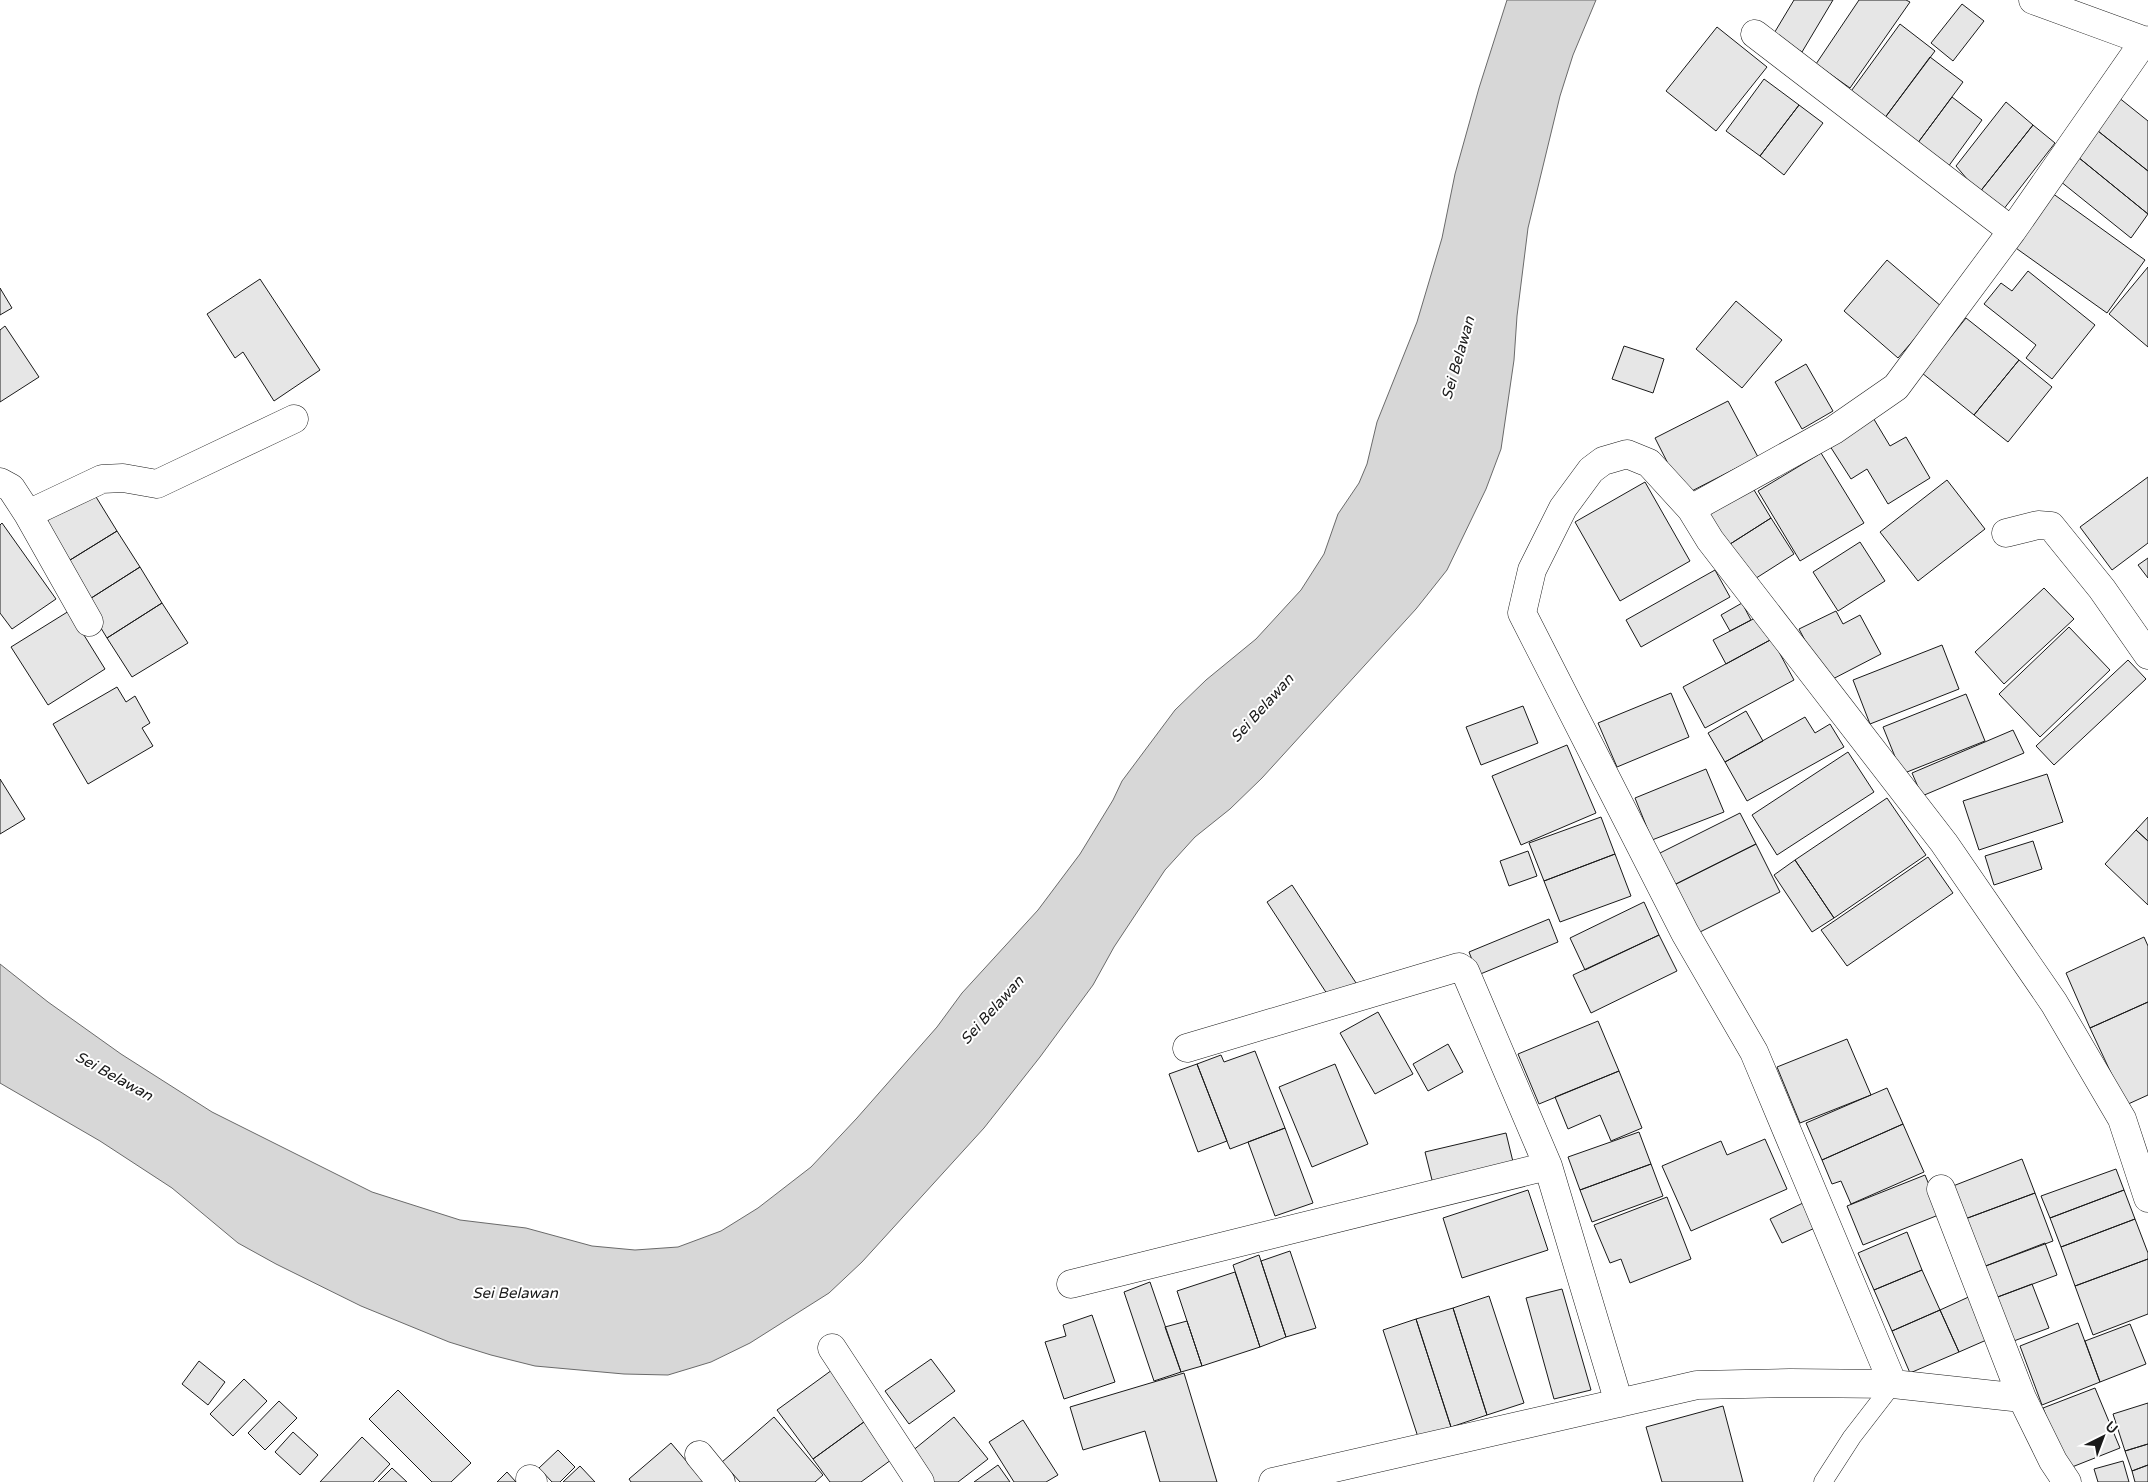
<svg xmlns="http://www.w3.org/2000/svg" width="2148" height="1482" font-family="'Varela Round',sans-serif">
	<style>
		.water { fill: #d7d7d7; stroke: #6a6a6a }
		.building { fill: #e6e6e6; stroke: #1a1a1a }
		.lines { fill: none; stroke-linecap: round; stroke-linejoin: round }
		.lane-casing { stroke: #1a1a1a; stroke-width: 19 }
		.street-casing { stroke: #1a1a1a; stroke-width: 29 }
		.lane { stroke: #fff; stroke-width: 18 }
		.street { stroke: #fff; stroke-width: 28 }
		.labels { text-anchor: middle; stroke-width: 4; stroke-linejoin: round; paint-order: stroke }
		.water-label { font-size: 15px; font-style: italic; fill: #1a1a1a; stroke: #fff }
	</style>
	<rect width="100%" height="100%" fill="#fff"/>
	<path class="water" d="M 1507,0 L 1596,0 L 1573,55 L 1560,96 L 1528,228 L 1517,316 L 1514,360 L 1501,449 L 1486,489 L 1447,570 L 1416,609 L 1262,778 L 1230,809 L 1195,837 L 1165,870 L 1114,947 L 1093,985 L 1040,1057 L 984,1128 L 862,1262 L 829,1293 L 750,1343 L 711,1362 L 668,1375 L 624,1374 L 535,1366 L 491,1355 L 449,1342 L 361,1306 L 276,1264 L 238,1243 L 172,1188 L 100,1141 L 0,1083 L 0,964 L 48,1002 L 121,1054 L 212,1112 L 372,1192 L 460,1220 L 526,1228 L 592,1246 L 635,1250 L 678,1247 L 721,1231 L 758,1208 L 811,1167 L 857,1118 L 937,1027 L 962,993 L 1038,910 L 1080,854 L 1113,800 L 1122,781 L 1175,710 L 1206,680 L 1256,639 L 1301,590 L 1324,554 L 1338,514 L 1359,483 L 1367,464 L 1377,422 L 1417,322 L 1442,238 L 1455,174 L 1479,88 Z"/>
	<path class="building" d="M 1794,0 L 1833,0 L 1802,52 L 1773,35 Z
		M 1859,0 L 1906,0 L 1910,2 L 1850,88 L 1816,64 Z
		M 1962,4 L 1984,21 L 1953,61 L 1931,43 Z
		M 1900,24 L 1935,51 L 1884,119 L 1849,94 Z
		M 1717,27 L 1767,67 L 1716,131 L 1666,91 Z
		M 1930,57 L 1963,82 L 1917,144 L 1884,119 Z
		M 1764,79 L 1799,105 L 1760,156 L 1726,131 Z
		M 1952,97 L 1982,120 L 1948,167 L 1917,144 Z
		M 2118,97 L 2148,121 L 2148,171 L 2093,127 Z
		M 2006,102 L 2033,125 L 1979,193 L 1956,166 Z
		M 1799,105 L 1823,123 L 1784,175 L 1760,156 Z
		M 2033,125 L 2055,143 L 2003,210 L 1979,193 Z
		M 2093,127 L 2148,171 L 2148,214 L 2073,153 Z
		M 2073,153 L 2148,214 L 2131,238 L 2055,177 Z
		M 2052,193 L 2145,260 L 2107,313 L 2013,246 Z
		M 1887,260 L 1942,307 L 1898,358 L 1844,311 Z
		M 2148,267 L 2148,347 L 2109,314 Z
		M 2028,271 L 2095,325 L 2052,379 L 2026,358 L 2036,345 L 1984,304 L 2001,283 L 2012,291 Z
		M 260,279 L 320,370 L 274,401 L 243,352 L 235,358 L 207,314 Z
		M 0,288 L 12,308 L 0,315 Z
		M 1736,301 L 1782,340 L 1742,388 L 1696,349 Z
		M 1966,318 L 2019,360 L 1974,415 L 1922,373 Z
		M 5,326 L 39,377 L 0,402 L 0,330 Z
		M 1624,346 L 1664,359 L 1653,393 L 1612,379 Z
		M 2019,360 L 2052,387 L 2008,442 L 1974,415 Z
		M 1806,364 L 1833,411 L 1802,429 L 1775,382 Z
		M 1728,401 L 1758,457 L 1684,495 L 1655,438 Z
		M 1872,416 L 1890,446 L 1906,437 L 1930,478 L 1888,504 L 1867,469 L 1851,479 L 1828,443 Z
		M 1821,453 L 1864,523 L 1800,561 L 1758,491 Z
		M 2148,477 L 2148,543 L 2112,570 L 2080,527 Z
		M 1947,480 L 1985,529 L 1918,581 L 1880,532 Z
		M 1645,482 L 1690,561 L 1620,601 L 1575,522 Z
		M 1751,485 L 1771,518 L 1727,546 L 1706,513 Z
		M 93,492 L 117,531 L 62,565 L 37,527 Z
		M 1771,518 L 1794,554 L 1750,582 L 1727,546 Z
		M 2,523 L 56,599 L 12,629 L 0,613 L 0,525 Z
		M 117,531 L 140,567 L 85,602 L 62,565 Z
		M 1860,542 L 1885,581 L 1838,611 L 1813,572 Z
		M 2148,558 L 2148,578 L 2138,565 Z
		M 140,567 L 162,603 L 107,638 L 85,602 Z
		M 1715,570 L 1730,597 L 1641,647 L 1626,620 Z
		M 2044,588 L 2074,619 L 2004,684 L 1975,652 Z
		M 162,603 L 188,643 L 132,677 L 107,638 Z
		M 1742,603 L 1751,620 L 1730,631 L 1721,615 Z
		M 69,611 L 105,669 L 48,705 L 11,647 Z
		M 1836,611 L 1843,624 L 1860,615 L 1881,654 L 1827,682 L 1799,629 Z
		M 1759,616 L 1772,639 L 1726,664 L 1713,640 Z
		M 2069,627 L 2110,670 L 2040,737 L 1999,694 Z
		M 1772,639 L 1794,680 L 1705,728 L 1683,687 Z
		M 1942,645 L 1959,689 L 1870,724 L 1853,680 Z
		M 2128,660 L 2146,679 L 2054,765 L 2036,746 Z
		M 117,687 L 126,702 L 135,696 L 150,723 L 142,728 L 153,746 L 88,784 L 53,724 Z
		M 1671,693 L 1689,737 L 1617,767 L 1598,723 Z
		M 1966,694 L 1985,741 L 1902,774 L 1883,727 Z
		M 1523,706 L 1538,743 L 1481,765 L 1466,727 Z
		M 1746,711 L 1763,741 L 1725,762 L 1708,733 Z
		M 1805,717 L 1815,733 L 1830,724 L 1844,747 L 1747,801 L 1725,762 Z
		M 2013,730 L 2024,753 L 1922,796 L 1912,773 Z
		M 1567,745 L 1596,813 L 1521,845 L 1492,776 Z
		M 1848,752 L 1874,792 L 1777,855 L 1752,815 Z
		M 1706,769 L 1724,812 L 1652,840 L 1635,798 Z
		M 2047,774 L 2063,822 L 1979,850 L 1963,801 Z
		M 0,779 L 25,819 L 0,834 Z
		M 1887,798 L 1926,855 L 1834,918 L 1795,860 Z
		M 1740,813 L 1756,844 L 1672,886 L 1656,855 Z
		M 1601,817 L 1615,854 L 1544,881 L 1529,843 Z
		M 2148,817 L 2148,841 L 2136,830 Z
		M 2136,830 L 2148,841 L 2148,905 L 2105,864 Z
		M 2033,841 L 2042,869 L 1994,885 L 1985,856 Z
		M 1756,844 L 1780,892 L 1696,934 L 1672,886 Z
		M 1528,851 L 1537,876 L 1509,886 L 1500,861 Z
		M 1615,854 L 1631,896 L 1560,922 L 1544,881 Z
		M 1928,857 L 1953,893 L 1847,966 L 1821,930 Z
		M 1795,860 L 1834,918 L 1812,932 L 1774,875 Z
		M 1292,885 L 1358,986 L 1333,1003 L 1267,902 Z
		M 1644,902 L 1659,935 L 1585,970 L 1570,938 Z
		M 1549,919 L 1558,942 L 1478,975 L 1469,952 Z
		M 1659,935 L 1677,971 L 1591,1013 L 1573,975 Z
		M 2144,937 L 2148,946 L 2148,1002 L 2090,1028 L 2066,973 Z
		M 2148,1002 L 2148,1095 L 2126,1105 L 2090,1028 Z
		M 1378,1012 L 1413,1074 L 1375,1094 L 1340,1033 Z
		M 1598,1021 L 1619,1071 L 1539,1104 L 1518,1054 Z
		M 1847,1039 L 1871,1095 L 1800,1123 L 1777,1067 Z
		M 1448,1044 L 1463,1072 L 1428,1091 L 1413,1064 Z
		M 1255,1051 L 1285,1128 L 1230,1149 L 1197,1064 L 1221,1055 L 1224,1062 Z
		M 1197,1064 L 1227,1141 L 1198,1152 L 1169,1074 Z
		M 1335,1064 L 1368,1144 L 1312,1167 L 1279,1087 Z
		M 1619,1071 L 1642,1128 L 1611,1141 L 1600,1115 L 1568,1129 L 1555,1097 Z
		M 1887,1088 L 1903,1124 L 1822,1160 L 1806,1123 Z
		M 1903,1124 L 1924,1172 L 1851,1204 L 1841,1181 L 1832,1184 L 1822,1160 Z
		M 1285,1128 L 1313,1203 L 1275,1216 L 1248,1142 Z
		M 1639,1132 L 1651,1164 L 1580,1190 L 1568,1157 Z
		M 1506,1133 L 1515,1170 L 1434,1188 L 1425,1152 Z
		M 1765,1139 L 1787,1189 L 1691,1231 L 1662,1166 L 1721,1141 L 1727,1155 Z
		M 2022,1159 L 2035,1193 L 1965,1219 L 1953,1186 Z
		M 1651,1164 L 1663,1196 L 1592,1222 L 1580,1190 Z
		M 2116,1169 L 2124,1190 L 2050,1218 L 2041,1196 Z
		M 1925,1175 L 1941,1214 L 1863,1245 L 1847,1206 Z
		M 1528,1190 L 1548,1250 L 1462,1278 L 1443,1218 Z
		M 2124,1190 L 2135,1219 L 2061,1247 L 2050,1218 Z
		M 2035,1193 L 2053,1241 L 1983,1267 L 1965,1219 Z
		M 1667,1197 L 1691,1259 L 1630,1283 L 1621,1259 L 1610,1263 L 1594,1225 Z
		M 1805,1202 L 1817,1227 L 1782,1243 L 1770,1219 Z
		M 2135,1219 L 2148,1253 L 2148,1259 L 2075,1286 L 2061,1247 Z
		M 1907,1232 L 1922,1270 L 1874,1290 L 1858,1253 Z
		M 2045,1243 L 2057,1275 L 1995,1298 L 1983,1267 Z
		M 1290,1251 L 1316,1328 L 1286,1337 L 1261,1261 Z
		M 1259,1255 L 1286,1337 L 1260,1347 L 1233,1265 Z
		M 2148,1259 L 2148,1314 L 2093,1335 L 2075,1286 Z
		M 1922,1270 L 1940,1310 L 1892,1331 L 1874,1290 Z
		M 1235,1272 L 1260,1347 L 1202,1366 L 1177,1291 Z
		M 1150,1282 L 1181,1372 L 1154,1381 L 1124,1292 Z
		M 2032,1284 L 2049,1328 L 2011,1342 L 1995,1298 Z
		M 1562,1289 L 1591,1390 L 1554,1399 L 1526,1298 Z
		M 1973,1295 L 1991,1338 L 1959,1352 L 1940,1310 Z
		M 1489,1296 L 1524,1403 L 1487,1415 L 1453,1308 Z
		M 1453,1308 L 1487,1415 L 1451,1427 L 1416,1319 Z
		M 1940,1310 L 1959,1352 L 1910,1373 L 1892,1331 Z
		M 1092,1315 L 1115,1382 L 1064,1399 L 1045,1342 L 1066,1336 L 1063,1325 Z
		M 1416,1319 L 1451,1427 L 1418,1437 L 1383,1330 Z
		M 1187,1321 L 1202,1366 L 1181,1372 L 1165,1327 Z
		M 2078,1323 L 2100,1382 L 2042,1405 L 2020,1346 Z
		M 2130,1324 L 2146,1364 L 2100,1382 L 2085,1341 Z
		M 931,1359 L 955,1391 L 909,1424 L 885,1391 Z
		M 199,1361 L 225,1382 L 208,1405 L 182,1384 Z
		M 832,1370 L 868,1419 L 813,1459 L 777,1410 Z
		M 1184,1373 L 1217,1482 L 1160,1482 L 1145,1431 L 1083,1450 L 1070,1407 Z
		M 244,1379 L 267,1401 L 233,1436 L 210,1414 Z
		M 2095,1388 L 2120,1448 L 2067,1469 L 2043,1408 Z
		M 398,1390 L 471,1463 L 451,1482 L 432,1482 L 369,1419 Z
		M 279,1401 L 297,1418 L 265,1450 L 248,1433 Z
		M 2148,1403 L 2148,1444 L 2125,1451 L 2113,1414 Z
		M 1723,1406 L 1743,1482 L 1662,1482 L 1646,1427 Z
		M 774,1417 L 823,1475 L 815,1482 L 740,1482 L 722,1462 Z
		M 954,1417 L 988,1459 L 958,1482 L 927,1482 L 906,1456 Z
		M 868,1419 L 895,1457 L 861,1482 L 830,1482 L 813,1459 Z
		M 1023,1420 L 1058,1475 L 1046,1482 L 1014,1482 L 989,1442 Z
		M 293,1432 L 318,1455 L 300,1475 L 275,1452 Z
		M 362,1437 L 390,1464 L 373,1482 L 320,1482 Z
		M 671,1443 L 704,1482 L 631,1482 L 629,1479 Z
		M 2148,1444 L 2148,1465 L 2132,1471 L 2125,1451 Z
		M 558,1450 L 575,1467 L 560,1482 L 552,1482 L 539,1468 Z
		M 2123,1461 L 2129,1482 L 2098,1482 L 2094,1469 Z
		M 998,1465 L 1010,1482 L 974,1482 Z
		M 2148,1465 L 2148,1482 L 2135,1482 L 2132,1471 Z
		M 580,1466 L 595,1482 L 563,1482 Z
		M 392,1468 L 407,1482 L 378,1482 Z
		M 507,1472 L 516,1482 L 497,1482 Z"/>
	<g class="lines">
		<g class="lane-casing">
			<path id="lane" d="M 1823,1482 L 1852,1437 L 1893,1384"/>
		</g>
		<g class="street-casing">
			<path id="street" d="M 2033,0 L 2148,42
				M 1755,34 L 2012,231
				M 0,482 L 11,488 L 28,514 L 89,622
				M 1691,509 L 1834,430 L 1896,387 L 2012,231 L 2145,40
				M 28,514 L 102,479 L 123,478 L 157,484 L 294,419
				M 2006,533 L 2038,525 L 2051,526 L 2102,589 L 2148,655
				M 1187,1048 L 1459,967 L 1465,971 L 1548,1166
				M 1941,1189 L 2022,1398
				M 1071,1284 L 1548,1166 L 1619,1403
				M 832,1348 L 920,1482
				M 1893,1384 L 1754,1052 L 1685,933 L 1522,613 L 1532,570 L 1563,508 L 1591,470 L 1603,461 L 1627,454 L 1649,463 L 1691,509 L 1710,540 L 1944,843 L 2054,1003 L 2122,1119 L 2148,1198
				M 699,1455 L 721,1482
				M 530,1479 L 533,1482
				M 1273,1482 L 1697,1385 L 1790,1383 L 1893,1384 L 2022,1398 L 2053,1461 L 2067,1482"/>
		</g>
		<use href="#lane" class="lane"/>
		<use href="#street" class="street"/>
	</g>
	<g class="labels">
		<g class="water-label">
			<text transform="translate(1458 358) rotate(-74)" y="5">Sei Belawan</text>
			<text transform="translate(1262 708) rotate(-48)" y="5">Sei Belawan</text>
			<text transform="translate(992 1010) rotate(-48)" y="5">Sei Belawan</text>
			<text transform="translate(114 1076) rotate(29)" y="5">Sei Belawan</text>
			<text x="515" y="1298">Sei Belawan</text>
		</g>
	</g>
	<g transform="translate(2103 1437) rotate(42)" stroke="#ffffff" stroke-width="4" paint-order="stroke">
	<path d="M0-4L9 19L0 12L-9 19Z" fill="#1a1a1a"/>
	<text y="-8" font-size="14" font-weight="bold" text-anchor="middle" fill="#1a1a1a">U</text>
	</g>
</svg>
